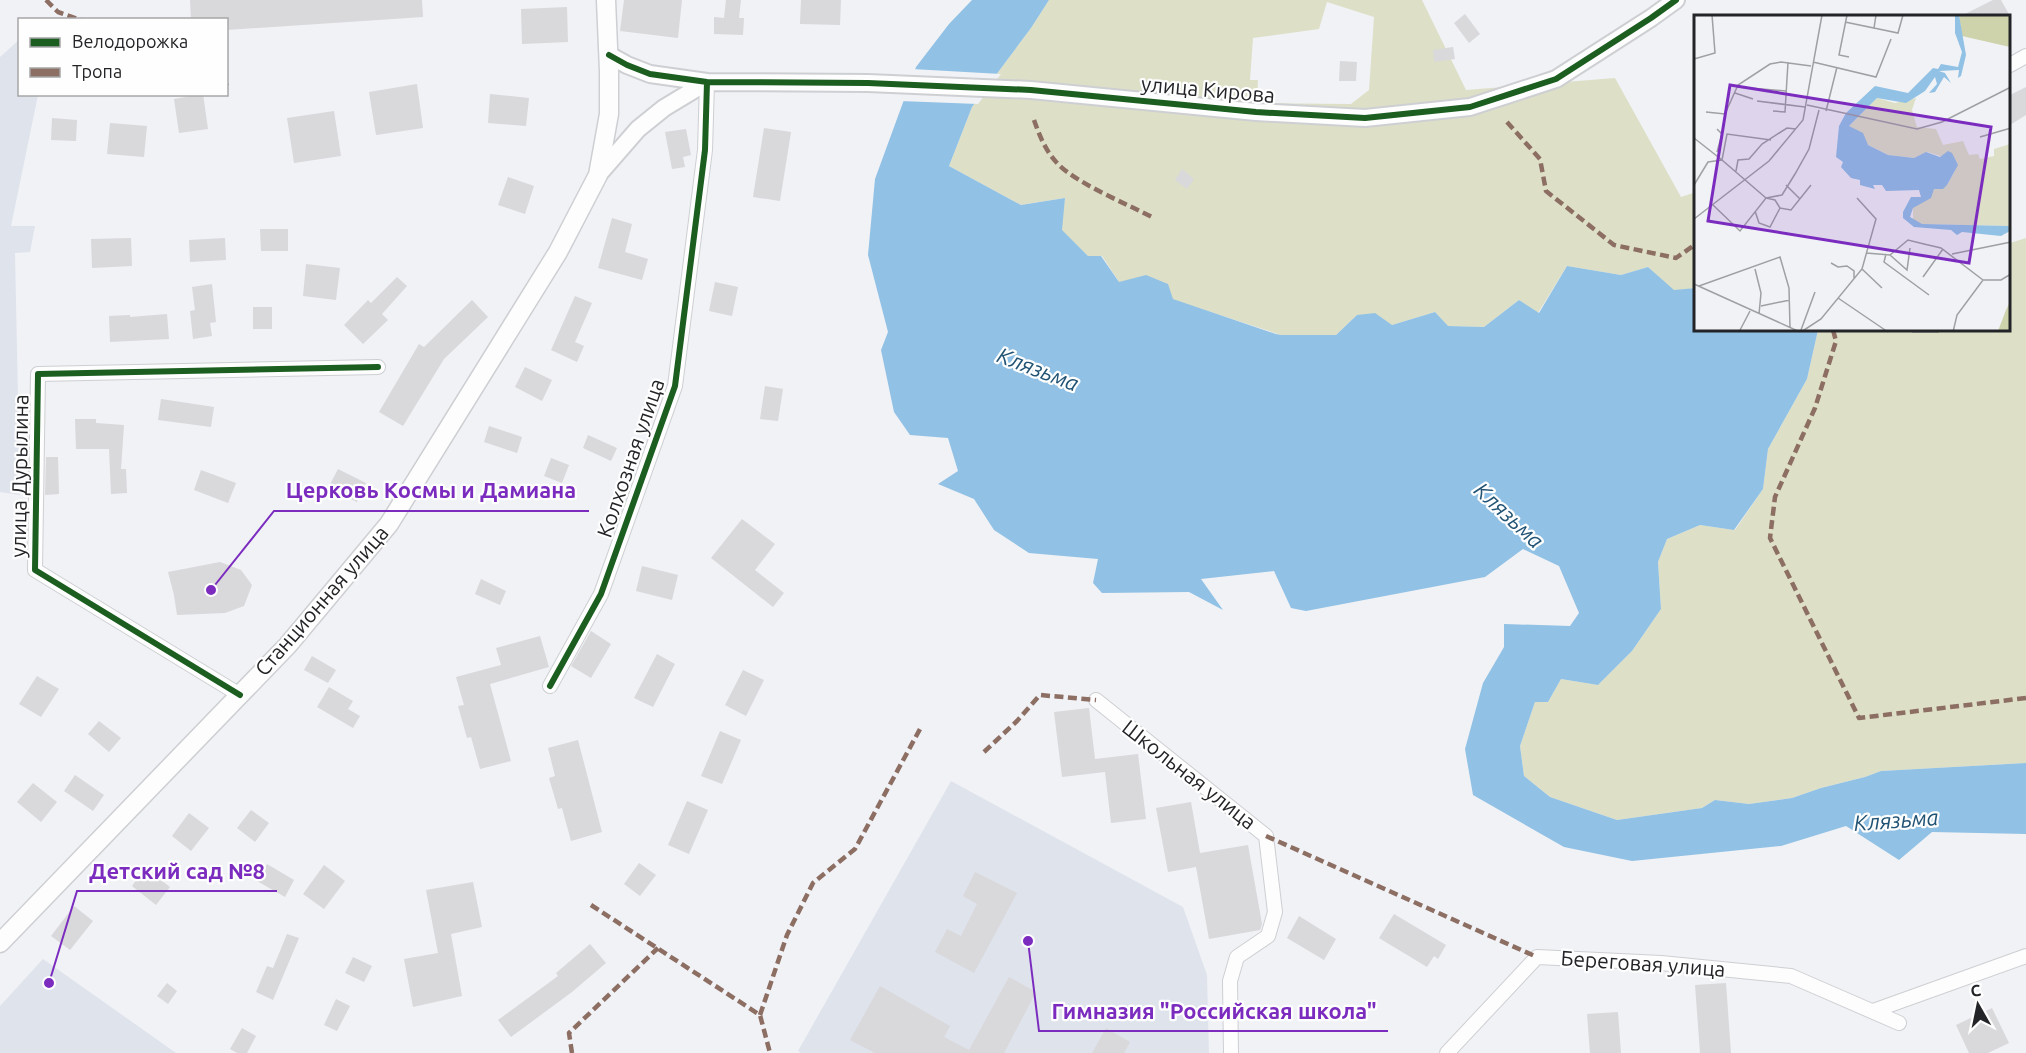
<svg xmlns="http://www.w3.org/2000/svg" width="2026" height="1053" font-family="Ubuntu,sans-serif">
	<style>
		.built { fill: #dfe3ec }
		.green { fill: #dde0c7; fill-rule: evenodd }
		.water { fill: #91c1e4 }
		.pier { fill: #f0f2f6 }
		.building { fill: #d9d8db }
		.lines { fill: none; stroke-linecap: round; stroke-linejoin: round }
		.minor-casing { stroke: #cecfd2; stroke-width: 16 }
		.tertiary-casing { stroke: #cecfd2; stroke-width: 20 }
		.secondary-casing { stroke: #cecfd2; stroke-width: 21 }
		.minor { stroke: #fdfdfe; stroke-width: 14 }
		.tertiary { stroke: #fdfdfe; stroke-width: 16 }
		.secondary { stroke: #fdfdfe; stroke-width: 18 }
		.quiet { stroke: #8d6e63; stroke-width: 4.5; stroke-dasharray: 9 4.5; stroke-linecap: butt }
		.cycleway-casing { stroke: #fefefe; stroke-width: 10 }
		.cycleway { stroke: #1b5e20; stroke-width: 6 }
		.labels { text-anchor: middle; stroke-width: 4.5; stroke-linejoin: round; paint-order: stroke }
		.street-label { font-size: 21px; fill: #232427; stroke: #fefefe }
		.water-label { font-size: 22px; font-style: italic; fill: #215374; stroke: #fefefe }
		.inset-road { fill: none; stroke: #9ea0a3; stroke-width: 1.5 }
		.view { fill: #7b2cbf; fill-opacity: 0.15; stroke: #7b2cbf; stroke-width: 3 }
		.inset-edge { fill: none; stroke: #232427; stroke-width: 3 }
		.leader { fill: none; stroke: #7b2cbf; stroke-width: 2 }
		.callout-dot { fill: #7b2cbf; stroke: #fefefe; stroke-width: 2 }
		.callout-label { font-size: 22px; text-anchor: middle; font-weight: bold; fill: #7b2cbf; stroke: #fefefe; stroke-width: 4.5; stroke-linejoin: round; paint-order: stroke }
	</style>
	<rect width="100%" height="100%" fill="#f0f2f6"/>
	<path class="built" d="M 19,40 L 20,94 L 38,95 L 11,226 L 35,226 L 30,252 L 15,253 L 20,495 L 0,492 L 0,57 Z
		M 951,781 L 1183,907 L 1207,975 L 1209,1053 L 801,1053 L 798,1051 Z
		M 43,959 L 176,1053 L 0,1053 L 0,1006 Z"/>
	<path class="green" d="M 1049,0 L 1422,0 L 1466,90 L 1615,78 L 1681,197 L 1696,192 L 1696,288 L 1674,291 L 1648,267 L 1621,275 L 1567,266 L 1538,313 L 1519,300 L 1484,327 L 1447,326 L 1435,312 L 1392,325 L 1357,315 L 1336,335 L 1281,335 L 1119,282 L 1102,256 L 1088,256 L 1061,230 L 1065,198 L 1021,205 L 949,166 L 972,107 L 1031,28 ZM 1327,2 L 1374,17 L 1369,90 L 1351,104 L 1257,103 L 1258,80 L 1250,80 L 1253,38 L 1319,29 Z
		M 2026,238 L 2026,763 L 1881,771 L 1865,777 L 1821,788 L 1792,798 L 1749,804 L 1715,800 L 1702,808 L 1617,820 L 1550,797 L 1524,776 L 1520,746 L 1535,702 L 1548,702 L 1561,679 L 1598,685 L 1632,651 L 1661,609 L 1658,562 L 1667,539 L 1700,525 L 1735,530 L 1763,489 L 1768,449 L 1807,379 L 1818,330 L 2010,330 L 2010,243 Z"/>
	<path class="water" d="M 972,0 L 1049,0 L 1031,28 L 972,107 L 949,166 L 1021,205 L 1065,198 L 1062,230 L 1088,256 L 1101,256 L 1119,282 L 1146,275 L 1168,284 L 1173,299 L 1276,334 L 1281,335 L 1336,335 L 1357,315 L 1375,313 L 1392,325 L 1435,312 L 1448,326 L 1484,327 L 1519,300 L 1539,313 L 1567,266 L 1621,275 L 1648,267 L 1674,290 L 1696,288 L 1696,330 L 1818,330 L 1807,379 L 1768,449 L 1763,489 L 1734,530 L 1700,525 L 1667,539 L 1658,562 L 1661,609 L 1632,651 L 1598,685 L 1561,679 L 1548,702 L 1535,702 L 1520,746 L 1524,776 L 1550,797 L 1617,820 L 1702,808 L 1715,800 L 1749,804 L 1792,798 L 1821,788 L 1865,777 L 1881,771 L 2026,763 L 2026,834 L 1932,832 L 1899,860 L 1846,826 L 1781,846 L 1632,861 L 1564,847 L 1473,795 L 1465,749 L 1483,683 L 1504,647 L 1504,624 L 1570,626 L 1579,613 L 1559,566 L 1523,549 L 1485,577 L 1306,611 L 1291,608 L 1274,571 L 1201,579 L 1223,610 L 1189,592 L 1102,593 L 1093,583 L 1098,559 L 1029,553 L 994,530 L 974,499 L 938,484 L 958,471 L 948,438 L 910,435 L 894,412 L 881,350 L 888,332 L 868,255 L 875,179 L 916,67 L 949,24 Z"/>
	<path class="pier" d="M 912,69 L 1001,74 L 978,104 L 900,101 Z"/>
	<path class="building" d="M 190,0 L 422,0 L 423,17 L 226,30 L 226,20 L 191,20 Z
		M 624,0 L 682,0 L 678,38 L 620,31 Z
		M 726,0 L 741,0 L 739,18 L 744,18 L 743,35 L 714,34 L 714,17 L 724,18 Z
		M 801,0 L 841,0 L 840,25 L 800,24 Z
		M 1993,0 L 2001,0 L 2010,16 L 1961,16 Z
		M 567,7 L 568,42 L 522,44 L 521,9 Z
		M 1465,14 L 1480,34 L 1469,43 L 1454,23 Z
		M 1453,47 L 1455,59 L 1434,62 L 1433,50 Z
		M 1340,61 L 1357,62 L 1356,81 L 1339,81 Z
		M 417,84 L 423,128 L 376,135 L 369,92 Z
		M 2026,87 L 2026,115 L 2010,125 L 2010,95 Z
		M 203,94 L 208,129 L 179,133 L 174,99 Z
		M 490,94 L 529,98 L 526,126 L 488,123 Z
		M 334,111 L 341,156 L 294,163 L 287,118 Z
		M 52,118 L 77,120 L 76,141 L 51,140 Z
		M 110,123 L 147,126 L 144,157 L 107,154 Z
		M 764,128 L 791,132 L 780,201 L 753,197 Z
		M 686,129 L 691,155 L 683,157 L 685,167 L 672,169 L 665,132 Z
		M 1182,169 L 1194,179 L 1187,189 L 1175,180 Z
		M 508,177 L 534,186 L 525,214 L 498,205 Z
		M 612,218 L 632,224 L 625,252 L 648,259 L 642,280 L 598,268 Z
		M 260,229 L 288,229 L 288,251 L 261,251 Z
		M 131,238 L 132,266 L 92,268 L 91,239 Z
		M 225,238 L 226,260 L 190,262 L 189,240 Z
		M 306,264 L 340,268 L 336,300 L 303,296 Z
		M 397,277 L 407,286 L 382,314 L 388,320 L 363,344 L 344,325 L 368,300 L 371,303 Z
		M 715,282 L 738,287 L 732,316 L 709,311 Z
		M 212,284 L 216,322 L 210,323 L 212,336 L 193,339 L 190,311 L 195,310 L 192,287 Z
		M 575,296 L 592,303 L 575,342 L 584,346 L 577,362 L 551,350 Z
		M 472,300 L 488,317 L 444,359 L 403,426 L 379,412 L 419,344 L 424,347 Z
		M 253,307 L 272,307 L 272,329 L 253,329 Z
		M 167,314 L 169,339 L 110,342 L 109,316 L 130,315 L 130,317 Z
		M 525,367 L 552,380 L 542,401 L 515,387 Z
		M 765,386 L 783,389 L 778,421 L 760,419 Z
		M 161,399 L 214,407 L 211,427 L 158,420 Z
		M 75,419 L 96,419 L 96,423 L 124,425 L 121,469 L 126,469 L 127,493 L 111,494 L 109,449 L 76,449 Z
		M 489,426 L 522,437 L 517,453 L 484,442 Z
		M 588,435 L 617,448 L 611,461 L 583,448 Z
		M 46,457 L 58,457 L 59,494 L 45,495 Z
		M 551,458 L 569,465 L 562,483 L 544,476 Z
		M 338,469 L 366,483 L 357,502 L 328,488 Z
		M 201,470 L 236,483 L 228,503 L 194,490 Z
		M 742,519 L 775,544 L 755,570 L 784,593 L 773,607 L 711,558 Z
		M 220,562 L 241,570 L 252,585 L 244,606 L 225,613 L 177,615 L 174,595 L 168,572 Z
		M 642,566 L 678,575 L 672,600 L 636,591 Z
		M 481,579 L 506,591 L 500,605 L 475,594 Z
		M 591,631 L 611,644 L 591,678 L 571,666 Z
		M 540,636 L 549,667 L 490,684 L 511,761 L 480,769 L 471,737 L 467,738 L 458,706 L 464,705 L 456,677 L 501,665 L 496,648 Z
		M 657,654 L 675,664 L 653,707 L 634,698 Z
		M 312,656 L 336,670 L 328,683 L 304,670 Z
		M 743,670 L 764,680 L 746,716 L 725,705 Z
		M 37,676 L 59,689 L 41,717 L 19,704 Z
		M 329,687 L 353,701 L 348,709 L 360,716 L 353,728 L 317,707 Z
		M 1089,708 L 1095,759 L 1138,754 L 1146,819 L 1111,823 L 1105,772 L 1062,777 L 1054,712 Z
		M 99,721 L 121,738 L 109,752 L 88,734 Z
		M 720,731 L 741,740 L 722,784 L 701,776 Z
		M 578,740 L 602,832 L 571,841 L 562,808 L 558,809 L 549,778 L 555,776 L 548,748 Z
		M 75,775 L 104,795 L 93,811 L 64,791 Z
		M 33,783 L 57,802 L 41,822 L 17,802 Z
		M 687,801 L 708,810 L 689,854 L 668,845 Z
		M 1191,802 L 1200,853 L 1248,845 L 1262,924 L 1260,930 L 1209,939 L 1196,867 L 1168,872 L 1156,808 Z
		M 251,810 L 269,823 L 255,842 L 237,828 Z
		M 189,813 L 209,828 L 191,851 L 172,836 Z
		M 639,863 L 656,875 L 640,896 L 624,884 Z
		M 267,864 L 294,880 L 285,897 L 257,881 Z
		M 324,865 L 345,881 L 324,909 L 303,894 Z
		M 145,868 L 170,887 L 156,905 L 132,886 Z
		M 975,872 L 1017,893 L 974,973 L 935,952 L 947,929 L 961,936 L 977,904 L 963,896 Z
		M 473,882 L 482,927 L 451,934 L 462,996 L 413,1007 L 404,959 L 438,953 L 426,890 Z
		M 74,906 L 93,921 L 70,950 L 51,936 Z
		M 1394,914 L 1446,945 L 1438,959 L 1434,956 L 1427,967 L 1379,938 Z
		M 1299,916 L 1336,939 L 1324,960 L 1287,938 Z
		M 287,934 L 299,938 L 273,1000 L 256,992 L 267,966 L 273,968 Z
		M 590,944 L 606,963 L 572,992 L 511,1037 L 498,1020 L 558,976 L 556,973 Z
		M 353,957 L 372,966 L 364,982 L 345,973 Z
		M 1009,977 L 1036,992 L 1004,1053 L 875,1053 L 850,1040 L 880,986 L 950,1026 L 944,1037 L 969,1050 Z
		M 167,983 L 177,991 L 168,1004 L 157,996 Z
		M 1726,983 L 1731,1053 L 1700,1053 L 1695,985 Z
		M 336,999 L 350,1006 L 337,1031 L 324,1025 Z
		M 1992,1008 L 2009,1043 L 1988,1053 L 1969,1053 L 1956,1025 Z
		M 1618,1012 L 1621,1053 L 1590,1053 L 1587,1014 Z
		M 242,1028 L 256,1036 L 247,1053 L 237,1053 L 230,1049 Z
		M 1106,1028 L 1130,1042 L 1124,1053 L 1092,1053 Z"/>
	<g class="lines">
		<g class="minor-casing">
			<path id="minor" d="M 2010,65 L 2026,56
				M 550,686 L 601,594 L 675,386 L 705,150 L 707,82
				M 240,695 L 35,570 L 38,374 L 378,367
				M 1096,700 L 1266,836 L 1275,912 L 1268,936 L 1237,957 L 1230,981 L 1231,1053
				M 1873,1011 L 2026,956
				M 1447,1053 L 1537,957 L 1661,963 L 1791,976 L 1899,1023"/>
		</g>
		<g class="tertiary-casing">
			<path id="tertiary" d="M 609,55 L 627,65 L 650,74 L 707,82 L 868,83 L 1031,90 L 1256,112 L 1365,118 L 1470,107 L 1556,79 L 1651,18 L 1676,0
				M 598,175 L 638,129 L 664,108 L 707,82"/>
		</g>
		<g class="secondary-casing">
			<path id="secondary" d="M 0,943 L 288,645 L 389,524 L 558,252 L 598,175 L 609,114 L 609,71 L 606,0"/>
		</g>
		<use href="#minor" class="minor"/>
		<use href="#tertiary" class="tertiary"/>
		<use href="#secondary" class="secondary"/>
		<path class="quiet" d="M 46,0 L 58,12 L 81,20
			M 226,85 L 228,86
			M 1034,120 C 1040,137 1046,152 1059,165 C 1078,184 1129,205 1154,218
			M 1507,122 L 1540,159 L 1546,191 L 1614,245 L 1676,258 L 1696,244
			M 1833,330 L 1836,341 L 1815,408 L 1775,497 L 1770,538 L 1859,718 L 2026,698
			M 984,752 L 1017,721 L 1040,695 L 1096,700
			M 1266,836 L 1537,957
			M 591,905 L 760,1015 L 770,1053
			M 760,1015 L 787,935 L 813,883 L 855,849 L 920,729
			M 572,1053 L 569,1033 L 658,948"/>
		<g class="cycleway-casing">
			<path id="cycleway" d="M 609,55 L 627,65 L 650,74 L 707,82 L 868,83 L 1031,90 L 1256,112 L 1365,118 L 1470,107 L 1556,79 L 1651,18 L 1676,0
				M 550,686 L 601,594 L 675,386 L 705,150 L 707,82
				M 240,695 L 35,570 L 38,374 L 378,367"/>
		</g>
		<use href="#cycleway" class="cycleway"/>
	</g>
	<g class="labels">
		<g class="street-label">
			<text transform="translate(1208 90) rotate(5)" y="7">улица Кирова</text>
			<text transform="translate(631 458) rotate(-71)" y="7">Колхозная улица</text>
			<text transform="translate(20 476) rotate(-89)" y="7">улица Дурылина</text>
			<text transform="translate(322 601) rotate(-49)" y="7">Станционная улица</text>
			<text transform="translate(1189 775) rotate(38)" y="7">Школьная улица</text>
			<text transform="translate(1643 964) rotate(4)" y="7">Береговая улица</text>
		</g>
		<g class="water-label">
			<text transform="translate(1038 369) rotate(21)" y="8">Клязьма</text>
			<text transform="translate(1509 515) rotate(43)" y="8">Клязьма</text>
			<text transform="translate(1896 820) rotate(-4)" y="8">Клязьма</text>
		</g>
	</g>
	<g transform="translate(1694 15)">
		<rect width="316" height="316" fill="#f0f2f6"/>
		<path d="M 183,83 L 201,88 L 222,83 L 218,95 L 223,112 L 242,114 L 249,130 L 269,126 L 275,140 L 284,139 L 286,144 L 300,141 L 300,134 L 316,129 L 316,211 L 227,209 L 219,205 L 219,192 L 240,174 L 253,170 L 261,156 L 250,142 L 233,137 L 220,143 L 194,140 L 174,130 L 155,111 Z" fill="#dde0c7"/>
		<path d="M 265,0 L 316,0 L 316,32 L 268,21 ZM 316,287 L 316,316 L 304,316 L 312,295 Z" fill="#ced3ab"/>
		<path d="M 261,0 L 265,0 L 272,40 L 267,61 L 264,63 L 265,55 L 245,56 L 251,58 L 257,68 L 250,62 L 241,77 L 235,78 L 243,69 L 241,62 L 231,76 L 212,88 L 183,83 L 155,111 L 169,118 L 174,130 L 194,140 L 220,143 L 232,137 L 246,142 L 254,136 L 258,138 L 264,150 L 253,170 L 249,174 L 240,174 L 237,183 L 219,193 L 216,202 L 228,209 L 316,211 L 316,216 L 307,221 L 268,217 L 263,220 L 257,215 L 220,212 L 209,203 L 209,197 L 217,182 L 227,182 L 225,175 L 192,176 L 188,170 L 179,170 L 181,174 L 166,170 L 166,165 L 157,163 L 147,152 L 149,147 L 142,142 L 145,111 L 152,98 L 181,71 L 214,78 L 239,53 L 244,54 L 247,49 L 264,52 L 268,37 L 261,18 Z" fill="#91c1e4"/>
		<path class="inset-road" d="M 153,0 L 145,40 L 155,42M 151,7 L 180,13 L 182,0M 180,13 L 204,18 L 209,0M 0,44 L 21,38 L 18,0M 119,47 L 182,62 L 197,24M 43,72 L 92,76M 41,78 L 59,84M 63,86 L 111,92M 113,90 L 223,114 L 248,107 L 317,72M 79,96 L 91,97 L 94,47M 132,96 L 143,52M 12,97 L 31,99 L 44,70 L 76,49 L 87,47 L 117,51M 286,122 L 317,113M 0,123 L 28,145M 77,125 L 33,119 L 28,145 L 72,183 L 88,180 L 101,159 L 115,134 L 125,95M 23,137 L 28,119 L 23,114M 42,156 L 44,145 L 55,144 L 68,129 L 93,113 L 102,114M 0,170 L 14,147 L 28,145M 92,170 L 106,184M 19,190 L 46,216 L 72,183 L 81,185 L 86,193M 61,196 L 65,208 L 76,212 L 86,193 L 97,195 L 117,170M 0,204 L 75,146 L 109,105 L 128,0M 172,238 L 196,240 L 214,225 L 230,229 L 247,233 L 289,265M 192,239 L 190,247 L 235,280M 258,239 L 317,227M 196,240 L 213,255 L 216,233M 137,248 L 144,252 L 153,251 L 160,256 L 160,263M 61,254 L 67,278 L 65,299M 168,254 L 188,273M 229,262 L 249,234M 0,269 L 106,317M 5,271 L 86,242 L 95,273 L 96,313M 144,283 L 194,317M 67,291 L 96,285M 107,315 L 121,277M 45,317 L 56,296M 107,317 L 127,304 L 168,254 L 182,204 L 163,183M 218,317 L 245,317M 259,317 L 263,300 L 289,265 L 307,265 L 317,259"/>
		<path class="view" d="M 36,70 L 297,112 L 275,248 L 14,206 Z"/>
		<rect width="316" height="316" class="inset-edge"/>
	</g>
	<path class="leader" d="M211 590L274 511H589M49 983L77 891H277M1028 941L1039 1031H1388"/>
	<g class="callout-dot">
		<circle cx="211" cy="590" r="6"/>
		<circle cx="49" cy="983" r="6"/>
		<circle cx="1028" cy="941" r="6"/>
	</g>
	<g class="callout-label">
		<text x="431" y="498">Церковь Космы и Дамиана</text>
		<text x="177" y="879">Детский сад №8</text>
		<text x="1214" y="1019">Гимназия "Российская школа"</text>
	</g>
	<rect x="18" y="18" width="210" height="78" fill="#fefefe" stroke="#a6a7a8" stroke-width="1.5"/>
	<rect x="30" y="38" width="30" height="9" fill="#1b5e20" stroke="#a6a7a8" stroke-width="1.5"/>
	<text x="72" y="48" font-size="18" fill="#232427">Велодорожка</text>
	<rect x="30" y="68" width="30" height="9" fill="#8d6e63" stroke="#a6a7a8" stroke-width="1.5"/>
	<text x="72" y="78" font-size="18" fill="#232427">Тропа</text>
	<g transform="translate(1978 1005) rotate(351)" stroke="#fefefe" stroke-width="4.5" paint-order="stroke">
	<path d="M0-4.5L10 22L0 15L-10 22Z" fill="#232427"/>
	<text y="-9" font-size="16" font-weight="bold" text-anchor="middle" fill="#232427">С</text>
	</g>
</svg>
